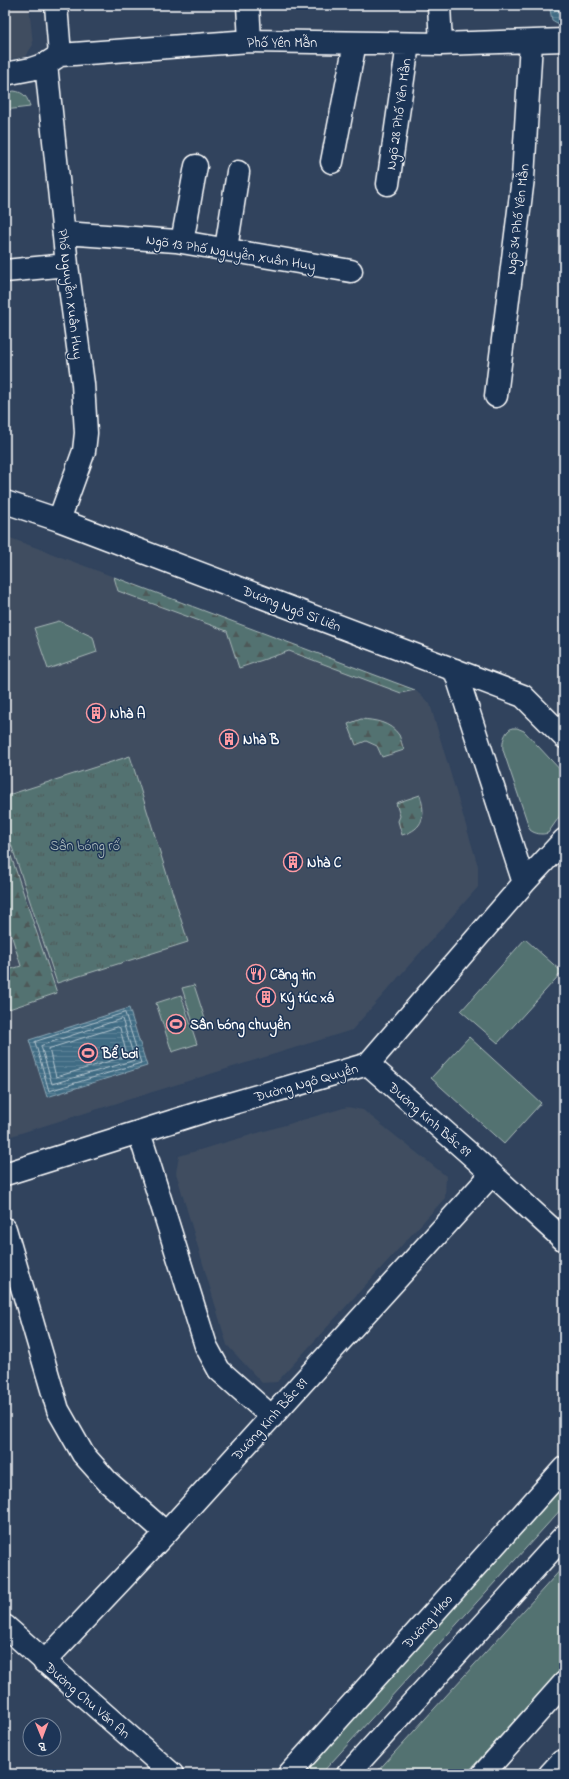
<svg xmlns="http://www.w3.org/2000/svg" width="569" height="1779" font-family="'Indie Flower',sans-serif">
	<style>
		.built { fill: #3f4d61 }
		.green { fill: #537271; stroke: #a9b8b8 }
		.forest { fill: url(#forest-firs); stroke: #a9b8b8 }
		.park { fill: url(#park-tufts); stroke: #a9b8b8 }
		.water { fill: url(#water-rules); stroke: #8ca7b5 }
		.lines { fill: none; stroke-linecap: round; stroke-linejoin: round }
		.shore { stroke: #b3c4ce; stroke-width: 1 }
		.minor-casing { stroke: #fff; stroke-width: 25 }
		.major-casing { stroke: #fff; stroke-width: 25 }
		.minor { stroke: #1d3557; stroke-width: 22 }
		.major { stroke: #1d3557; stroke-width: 22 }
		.labels { text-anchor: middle; stroke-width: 3; stroke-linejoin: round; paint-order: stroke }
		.street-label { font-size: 14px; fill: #fff; stroke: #1d3557 }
		.poi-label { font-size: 14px; font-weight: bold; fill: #fff; stroke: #1d3557; text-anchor: start }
		.park-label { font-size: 14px; fill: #b2c0bf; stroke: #1d3557 }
	</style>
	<defs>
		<pattern id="forest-firs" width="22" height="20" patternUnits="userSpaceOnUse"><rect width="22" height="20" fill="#537271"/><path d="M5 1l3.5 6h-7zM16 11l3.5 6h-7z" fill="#4e5959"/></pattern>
		<pattern id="park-tufts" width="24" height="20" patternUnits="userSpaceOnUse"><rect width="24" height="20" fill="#537271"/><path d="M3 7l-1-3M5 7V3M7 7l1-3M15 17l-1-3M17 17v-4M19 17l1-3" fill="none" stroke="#4e5959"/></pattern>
		<pattern id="water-rules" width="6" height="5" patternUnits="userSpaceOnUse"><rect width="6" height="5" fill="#406c84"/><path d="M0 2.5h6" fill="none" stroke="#5d8296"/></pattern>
	</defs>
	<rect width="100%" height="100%" fill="#31435d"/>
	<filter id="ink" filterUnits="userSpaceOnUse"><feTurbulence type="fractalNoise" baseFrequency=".025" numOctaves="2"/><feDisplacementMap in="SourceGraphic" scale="8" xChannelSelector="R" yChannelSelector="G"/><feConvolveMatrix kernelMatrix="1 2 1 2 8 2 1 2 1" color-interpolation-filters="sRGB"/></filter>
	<g filter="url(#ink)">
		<path class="built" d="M 5,5 L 29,5 L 33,45 L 25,57 L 5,60 Z
			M 5,536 L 415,690 L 430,704 L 478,866 L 478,887 L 352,1030 L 5,1138 Z
			M 347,1107 L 363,1110 L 446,1176 L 445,1198 L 277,1382 L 262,1383 L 227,1345 L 176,1173 L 179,1156 Z"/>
		<path class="green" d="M 14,91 C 24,92 28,98 30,107 L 5,110 L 5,93 Z
			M 59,621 L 93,637 L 97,652 L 48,669 L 34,628 Z
			M 512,728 L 517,728 L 524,731 L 564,774 L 564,810 L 548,833 C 542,835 535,834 530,830 L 503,750 C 502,742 504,732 512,728 Z
			M 525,939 L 562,972 L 498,1043 L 461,1011 Z
			M 194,985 L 206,1022 L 194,1026 L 182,988 Z
			M 181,995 L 197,1044 L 172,1052 L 156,1003 Z
			M 469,1037 L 541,1103 L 504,1144 L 431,1078 Z
			M 564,1486 L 564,1506 L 321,1774 L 303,1774 Z
			M 564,1566 L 564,1666 L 466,1774 L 375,1774 Z"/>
		<path class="forest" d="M 114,577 L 415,690 L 401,693 L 289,651 L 239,668 L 227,631 L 118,591 Z
			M 361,719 C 375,720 390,722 399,735 C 401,739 402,746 404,750 L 382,757 L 377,746 L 366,741 L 356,745 L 348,724 Z
			M 420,795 C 426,815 424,829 402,835 L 398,821 L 400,816 L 396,803 Z
			M 5,838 L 57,993 L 9,1009 L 5,998 L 5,971 L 21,966 L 5,915 Z"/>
		<path class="park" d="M 130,756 L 188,942 L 57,983 L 5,826 L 5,796 Z"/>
		<path class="water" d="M 549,5 L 564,5 L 564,27 L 552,20 Z
			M 129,1008 L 147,1066 L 47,1097 L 29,1040 Z"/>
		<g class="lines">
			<path class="shore" d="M 125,1013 L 141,1063 L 49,1091 L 35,1042 Z
				M 122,1019 L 135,1060 L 52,1084 L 41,1046 Z
				M 118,1027 L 120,1028 L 127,1056 L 56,1077 L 49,1049 Z"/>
			<g class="minor-casing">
				<path id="minor" d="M 56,5 L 60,55
					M 248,5 L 250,41
					M 439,5 L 441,44
					M 46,64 L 67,265 L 83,384 L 86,433 L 84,451 L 59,520
					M 5,74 L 31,69 L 46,64 L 60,55 L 250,41 L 441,44 L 564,40
					M 332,162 L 355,43
					M 388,184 L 408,44
					M 64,233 L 176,241 L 351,271
					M 182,242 L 196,166
					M 226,249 L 238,172
					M 5,271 L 67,265
					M 496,396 L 523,178 L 531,42
					M 5,502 L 59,520 L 523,696 L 564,737
					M 455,670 L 524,883
					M 368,1064 L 470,1154 L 564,1240
					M 139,1132 L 206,1346 L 219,1370 L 272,1417
					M 5,1174 L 202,1112 L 368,1064 L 524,883 L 564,840
					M 5,1229 L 58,1410 L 83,1454 L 108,1482 L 166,1533
					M 5,1626 L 172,1774
					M 44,1662 L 166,1533 L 492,1174"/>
			</g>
			<g class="major-casing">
				<path id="major" d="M 289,1774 L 564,1468
					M 348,1774 L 564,1536
					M 483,1774 L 564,1683
					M 550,1774 L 561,1762"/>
			</g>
			<use href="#minor" class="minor"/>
			<use href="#major" class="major"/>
		</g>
	</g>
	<defs>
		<g id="building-ring" transform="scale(1)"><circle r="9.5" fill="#1d3557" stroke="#ff9aa2" stroke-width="1.5"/><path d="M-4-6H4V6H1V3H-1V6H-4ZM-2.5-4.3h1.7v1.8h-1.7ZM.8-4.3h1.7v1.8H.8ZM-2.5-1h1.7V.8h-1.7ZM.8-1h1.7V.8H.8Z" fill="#ff9aa2"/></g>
		<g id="restaurant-ring" transform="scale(1)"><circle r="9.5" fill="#1d3557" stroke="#ff9aa2" stroke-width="1.5"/><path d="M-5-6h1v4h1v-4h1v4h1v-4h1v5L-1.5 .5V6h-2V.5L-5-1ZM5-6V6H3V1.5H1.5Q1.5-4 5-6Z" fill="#ff9aa2"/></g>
		<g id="stadium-ring" transform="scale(1)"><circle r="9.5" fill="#1d3557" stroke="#ff9aa2" stroke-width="1.5"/><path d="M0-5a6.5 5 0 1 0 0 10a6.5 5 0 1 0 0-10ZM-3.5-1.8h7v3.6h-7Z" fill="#ff9aa2"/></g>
	</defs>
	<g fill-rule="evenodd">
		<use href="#building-ring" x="96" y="713"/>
		<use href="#building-ring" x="229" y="739"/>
		<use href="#building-ring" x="293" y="862"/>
		<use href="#restaurant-ring" x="256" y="974"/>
		<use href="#building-ring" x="266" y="997"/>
		<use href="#stadium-ring" x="176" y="1024"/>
		<use href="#stadium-ring" x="88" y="1053"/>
	</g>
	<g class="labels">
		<g class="street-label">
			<text x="282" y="47">Phố Yên Mẫn</text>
			<text transform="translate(398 114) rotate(-82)" y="5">Ngõ 28 Phố Yên Mẫn</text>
			<text transform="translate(517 219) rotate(-83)" y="5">Ngõ 34 Phố Yên Mẫn</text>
			<text transform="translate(231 252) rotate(9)" y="5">Ngõ 13 Phố Nguyễn Xuân Huy</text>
			<text transform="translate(71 294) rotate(83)" y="5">Phố Nguyễn Xuân Huy</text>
			<text transform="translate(292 608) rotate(21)" y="5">Đường Ngô Sĩ Liên</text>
			<text transform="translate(306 1082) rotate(-16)" y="5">Đường Ngô Quyền</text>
			<text transform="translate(430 1119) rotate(41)" y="5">Đường Kinh Bắc 89</text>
			<text transform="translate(269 1419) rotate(-48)" y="5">Đường Kinh Bắc 89</text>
			<text transform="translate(427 1621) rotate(-48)" y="5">Đường H100</text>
			<text transform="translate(88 1700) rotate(41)" y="5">Đường Chu Văn An</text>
		</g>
		<g class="poi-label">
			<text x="110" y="718">Nhà A</text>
			<text x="243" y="744">Nhà B</text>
			<text x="307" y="867">Nhà C</text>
			<text x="270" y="979">Căng tin</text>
			<text x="280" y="1002">Ký túc xá</text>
			<text x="190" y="1029">Sân bóng chuyền</text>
			<text x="102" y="1058">Bể bơi</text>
		</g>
		<g class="park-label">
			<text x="85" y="850">Sân bóng rổ</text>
		</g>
	</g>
	<rect width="569" height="1779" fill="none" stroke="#1d3557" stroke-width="20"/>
	<rect x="10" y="10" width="549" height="1759" fill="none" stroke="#fff" stroke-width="1.5" filter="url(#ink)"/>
	<g transform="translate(42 1737) rotate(179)"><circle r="19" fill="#1d3557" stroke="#77869a"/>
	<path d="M0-3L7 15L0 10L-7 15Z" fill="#ff9aa2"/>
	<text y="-6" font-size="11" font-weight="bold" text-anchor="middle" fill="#ffffff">B</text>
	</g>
</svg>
